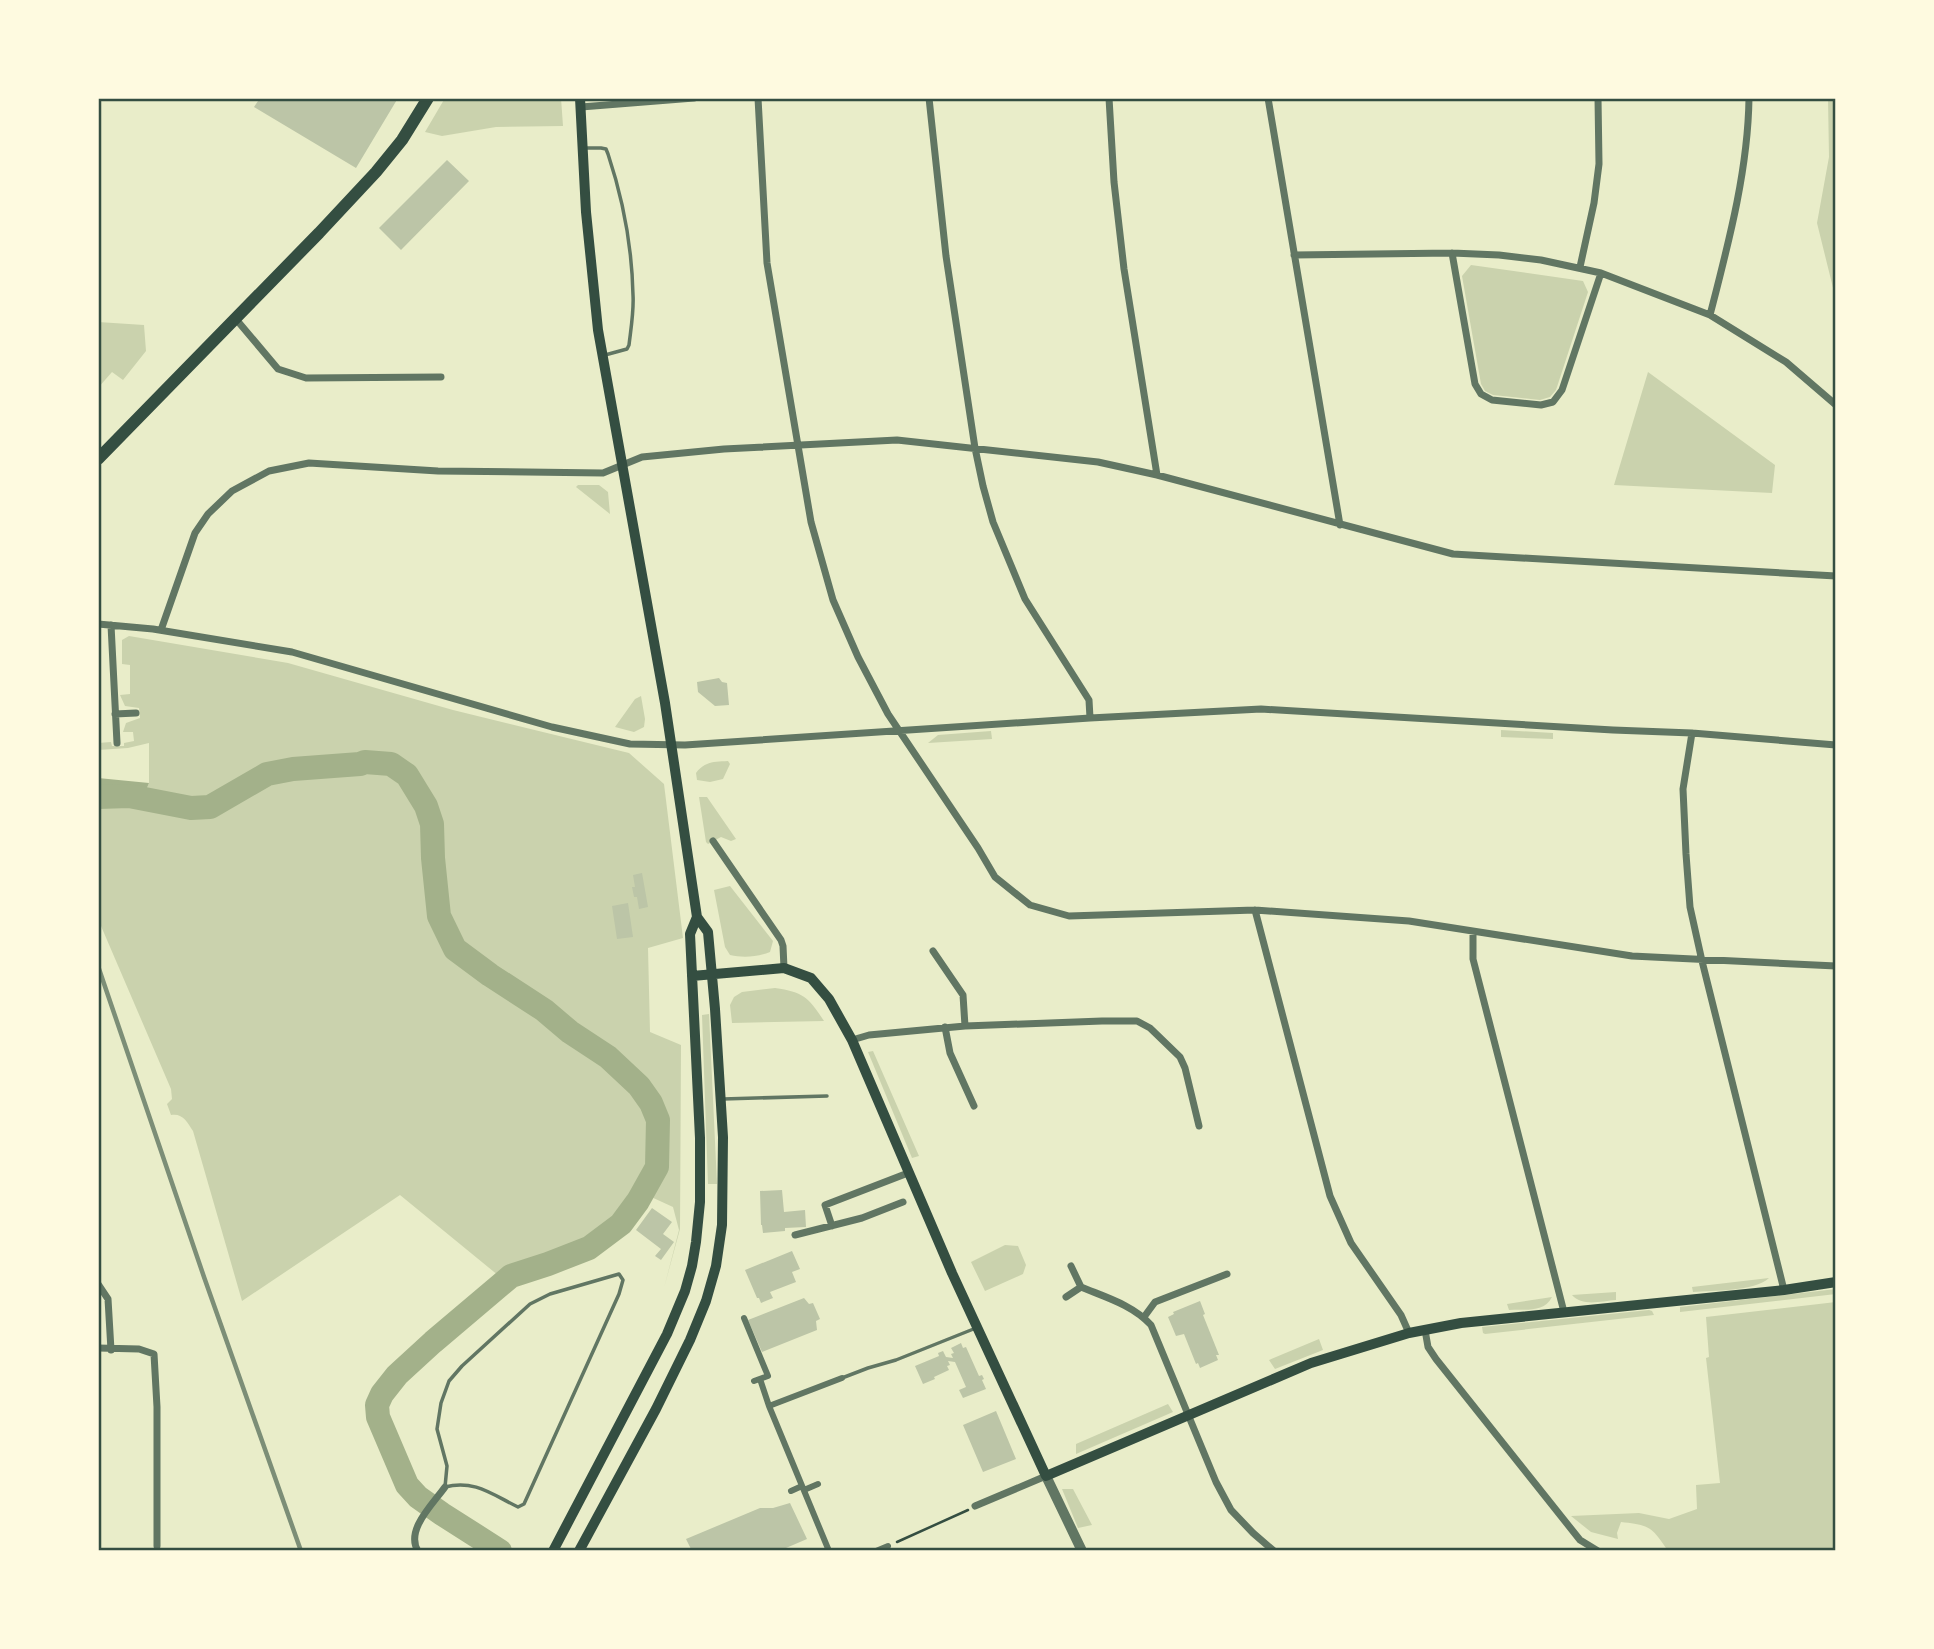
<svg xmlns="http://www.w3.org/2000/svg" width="1934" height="1649" font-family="Helvetica,sans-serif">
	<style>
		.green { fill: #cad2ad }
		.water { fill: #a3b18a }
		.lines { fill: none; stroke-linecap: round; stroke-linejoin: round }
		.river { stroke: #a3b18a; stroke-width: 24 }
		.building { fill: #bcc5a7 }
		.path { stroke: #344e41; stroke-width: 2.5 }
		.service { stroke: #617663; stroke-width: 3.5 }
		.pedestrian { stroke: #617663; stroke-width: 6 }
		.minor { stroke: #617663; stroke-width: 7 }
		.tertiary { stroke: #617663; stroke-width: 10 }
		.secondary { stroke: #344e41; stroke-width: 10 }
		.primary { stroke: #344e41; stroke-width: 12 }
		.rail { stroke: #7c8e77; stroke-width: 4.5 }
		.neatline { fill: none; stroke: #344e41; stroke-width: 2.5 }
	</style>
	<rect width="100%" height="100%" fill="#e9edc9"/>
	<path class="green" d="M 445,98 L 561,98 L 563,126 L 496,127 L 442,136 L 425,132 Z
		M 1828,98 L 1836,98 L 1836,300 L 1817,223 L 1829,157 Z
		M 1471,265 L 1583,281 L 1588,292 L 1556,390 L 1550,397 L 1540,400 L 1493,395 L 1485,391 L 1481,384 L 1462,276 Z
		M 98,322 L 144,325 L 146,351 L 123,380 L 112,372 L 98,388 Z
		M 1648,372 L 1775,465 L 1772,493 L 1614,485 Z
		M 578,485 L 599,485 L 608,492 L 610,514 L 576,487 Z
		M 129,636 L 288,663 L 453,710 L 629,753 L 664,784 L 683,938 L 648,948 L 650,1032 L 681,1045 L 680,1229 L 664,1288 L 679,1230 L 673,1207 L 649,1196 L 609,1246 L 499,1276 L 400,1195 L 242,1301 L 193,1131 C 187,1122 183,1113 171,1115 L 167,1104 L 172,1099 L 171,1089 L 98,919 L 98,807 L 140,805 L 149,783 L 149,743 L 128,748 L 98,750 L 98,743 L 111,742 L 112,746 L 124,746 L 124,743 L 134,741 L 133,732 L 123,732 L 126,723 L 140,718 L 139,708 L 125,706 L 120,695 L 130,694 L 130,665 L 122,664 L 122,640 Z
		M 641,696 L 645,719 L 644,727 L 634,732 L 615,727 L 635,699 Z
		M 1501,730 L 1553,733 L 1553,739 L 1501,737 Z
		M 991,731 L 992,739 L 928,743 L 938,735 Z
		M 728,761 L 730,764 L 723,779 L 710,782 L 697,780 L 696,773 C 705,761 714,762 728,761 Z
		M 699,797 L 707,797 L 736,839 L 731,841 L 721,837 L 708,844 L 706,842 Z
		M 730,886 L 773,941 L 770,952 C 757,957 743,958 730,955 L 725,947 L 714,890 Z
		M 775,988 C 804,992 809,998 824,1021 L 732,1023 L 730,1005 L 734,997 L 742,992 Z
		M 709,1014 L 717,1184 L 708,1184 L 702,1015 Z
		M 873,1051 L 919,1156 L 912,1158 L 868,1052 Z
		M 1005,1245 L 1018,1246 L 1026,1265 L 1023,1274 L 985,1291 L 971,1262 Z
		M 1769,1278 C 1754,1292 1714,1290 1693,1292 L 1692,1287 Z
		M 1836,1289 L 1836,1294 L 1680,1312 L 1680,1307 Z
		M 1616,1292 L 1616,1300 C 1602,1301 1582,1307 1572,1295 Z
		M 1552,1297 C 1544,1313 1525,1309 1509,1310 L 1507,1304 Z
		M 1836,1302 L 1836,1551 L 1668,1551 C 1652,1527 1650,1525 1621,1522 L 1617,1533 L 1618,1539 L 1591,1532 L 1571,1516 L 1639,1513 L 1669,1519 L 1697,1509 L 1696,1485 L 1720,1483 L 1706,1358 L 1709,1357 L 1706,1317 Z
		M 1649,1310 L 1652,1311 L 1654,1315 L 1485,1334 L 1483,1333 L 1482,1327 Z
		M 1319,1339 L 1323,1350 L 1275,1369 L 1269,1360 Z
		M 1168,1404 L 1173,1412 L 1076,1454 L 1076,1444 Z
		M 1062,1489 L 1073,1489 L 1092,1525 L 1078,1528 Z"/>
	<path class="water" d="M 98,778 L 149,783 L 140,805 L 98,807 Z"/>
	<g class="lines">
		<path class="river" d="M 98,797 L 129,796 L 191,808 L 210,807 L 267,774 L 293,769 L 360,764 L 365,762 L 391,764 L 407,775 L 426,806 L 432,824 L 433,858 L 439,916 L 455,949 L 490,975 L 544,1010 L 570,1032 L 608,1057 L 639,1086 L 651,1103 L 658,1120 L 657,1167 L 638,1201 L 621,1224 L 589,1248 L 548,1264 L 511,1276 L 433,1342 L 397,1375 L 382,1394 L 377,1405 L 378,1417 L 407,1485 L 418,1497 L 442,1514 L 500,1551"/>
	</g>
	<path class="building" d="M 260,98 L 398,98 L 356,168 L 254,107 Z
		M 447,160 L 469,181 L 401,250 L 379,228 Z
		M 719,678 L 722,682 L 727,683 L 729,705 L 715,706 L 698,692 L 697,682 Z
		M 642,873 L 648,907 L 639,909 L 637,897 L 634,897 L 632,887 L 635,887 L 633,875 Z
		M 628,903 L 633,937 L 617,939 L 612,906 Z
		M 782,1190 L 784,1212 L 805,1210 L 806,1227 L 785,1228 L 785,1231 L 763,1233 L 762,1225 L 761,1225 L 760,1191 Z
		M 652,1208 L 672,1222 L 663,1234 L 674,1242 L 661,1260 L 655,1256 L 661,1249 L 636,1230 Z
		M 792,1251 L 800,1269 L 792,1272 L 796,1282 L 770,1292 L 773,1298 L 761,1303 L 759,1298 L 757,1298 L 745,1270 Z
		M 804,1298 L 809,1304 L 813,1303 L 820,1319 L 816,1321 L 817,1330 L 762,1352 L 748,1320 Z
		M 1200,1301 L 1205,1314 L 1203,1315 L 1219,1355 L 1216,1355 L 1218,1360 L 1200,1368 L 1198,1363 L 1196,1364 L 1184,1334 L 1176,1336 L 1168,1317 L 1174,1314 L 1173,1312 Z
		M 961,1343 L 963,1348 L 966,1347 L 979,1376 L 982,1375 L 984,1379 L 982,1380 L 986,1389 L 963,1398 L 959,1390 L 966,1387 L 955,1362 L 948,1361 L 950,1365 L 947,1366 L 949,1370 L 934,1377 L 935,1379 L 923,1384 L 915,1366 L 939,1356 L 938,1353 L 943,1351 L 946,1357 L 953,1358 L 951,1354 L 954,1353 L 951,1348 Z
		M 996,1411 L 1016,1459 L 983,1472 L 963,1425 Z
		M 790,1503 L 807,1539 L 779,1551 L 692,1551 L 686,1539 L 760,1508 L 773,1508 Z"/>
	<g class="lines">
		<path class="path" d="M 897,1542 L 968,1510"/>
		<path class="service" d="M 585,148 L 601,148 L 606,149 L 608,154 C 623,199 632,247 633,295 C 634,311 631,328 629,345 L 627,349 L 605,355
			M 723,1099 L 827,1096
			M 619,1274 L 623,1280 L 619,1294 L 524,1504 L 518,1507 C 493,1495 474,1479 445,1487 L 447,1466 L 437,1429 L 441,1403 L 449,1381 L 462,1366 L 530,1304 L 550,1294 Z
			M 842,1378 L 868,1368 L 896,1360 L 976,1328"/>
		<path class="pedestrian" d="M 744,1318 L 768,1376 L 754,1381
			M 760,1379 L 769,1406 L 829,1551
			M 769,1406 L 842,1378
			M 804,1490 L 818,1484
			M 791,1491 L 802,1486
			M 876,1551 L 888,1546"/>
		<path class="minor" d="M 758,98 L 767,263 L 811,522 L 833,600 L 858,657 L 888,714 L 978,848 L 995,877 L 1030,905 L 1069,916 L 1255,910 L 1409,921 L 1632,956 L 1836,966
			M 929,98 L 946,256 L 975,448 L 983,486 L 993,522 L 1025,599 L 1089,700 L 1090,718
			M 1109,98 L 1114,182 L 1124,269 L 1157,475
			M 1268,98 L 1340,525
			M 581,107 L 694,98
			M 1452,253 L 1475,384 L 1481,394 L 1492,400 L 1541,405 L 1553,402 L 1562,390 L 1601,273
			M 1294,255 L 1452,253 L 1499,255 L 1541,260 L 1601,273 L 1710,315 L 1786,362 L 1836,405
			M 1580,267 L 1594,203 L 1599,164 L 1598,98
			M 1710,315 C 1728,245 1748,171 1749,98
			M 235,318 L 278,369 L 306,378 L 441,377
			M 98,624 L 153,629 L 292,652 L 552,727 L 630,744 L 685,745 L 1090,718 L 1261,709 L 1613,730 L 1692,733 L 1836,745
			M 111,625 L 117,743
			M 161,630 L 195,533 L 208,514 L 232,491 L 269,471 L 309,463 L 438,471 L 603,473 L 642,457 L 724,449 L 897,440 L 1098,462 L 1157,475 L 1453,554 L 1836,576
			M 115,714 L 136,713
			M 1692,733 L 1683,789 L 1686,854 L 1690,907 L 1702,961 L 1784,1290
			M 713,841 L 781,940 L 783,946 L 784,968
			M 1255,910 L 1330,1196 L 1351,1243 L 1401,1315 L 1409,1333
			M 1473,933 L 1473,959 L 1564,1312
			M 933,951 L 963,995 L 965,1026
			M 945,1027 L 950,1053 L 974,1106
			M 852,1040 L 869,1035 L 965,1026 L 1102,1021 L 1137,1021 L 1150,1028 L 1180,1057 L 1185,1068 L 1199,1126
			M 832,1226 L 825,1205 L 908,1173
			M 795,1235 L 862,1218 L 903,1202
			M 1071,1266 L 1081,1287 C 1105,1297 1133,1305 1151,1325 L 1216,1482 L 1231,1510 L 1253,1533 L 1274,1551
			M 98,1284 L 108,1299 L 111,1350
			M 1066,1297 L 1081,1287
			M 1144,1317 L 1155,1302 L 1227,1274
			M 1425,1330 L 1428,1347 L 1436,1359 L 1580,1540 L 1598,1551
			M 98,1348 L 139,1349 L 154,1354 L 157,1407 L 157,1546
			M 975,1506 L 1046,1476
			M 418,1551 C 405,1530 433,1504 445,1487"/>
		<path class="tertiary" d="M 1046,1476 L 1082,1551"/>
		<path class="secondary" d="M 692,976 L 784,968 L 811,978 L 829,999 L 852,1040 L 952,1273 L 1046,1476 L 1311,1363 L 1409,1333 L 1461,1323 L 1784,1290 L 1836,1282
			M 553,1551 L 667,1334 L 685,1291 L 692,1266 L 696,1242 L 700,1202 L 700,1138 L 690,934 L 697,917
			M 579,1551 L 656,1409 L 690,1340 L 706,1301 L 716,1266 L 722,1225 L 723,1137 L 715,1009 L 708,932 L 697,917 L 665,703 L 598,330 L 586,212 L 580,98"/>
		<path class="primary" d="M 98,459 L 319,233 L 376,172 L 402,140 L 428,98"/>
		<path class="rail" d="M 98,966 L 204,1277 L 301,1551"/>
	</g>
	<rect width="1934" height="1649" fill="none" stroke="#fefae0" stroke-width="200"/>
	<rect x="100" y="100" width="1734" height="1449" class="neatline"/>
</svg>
